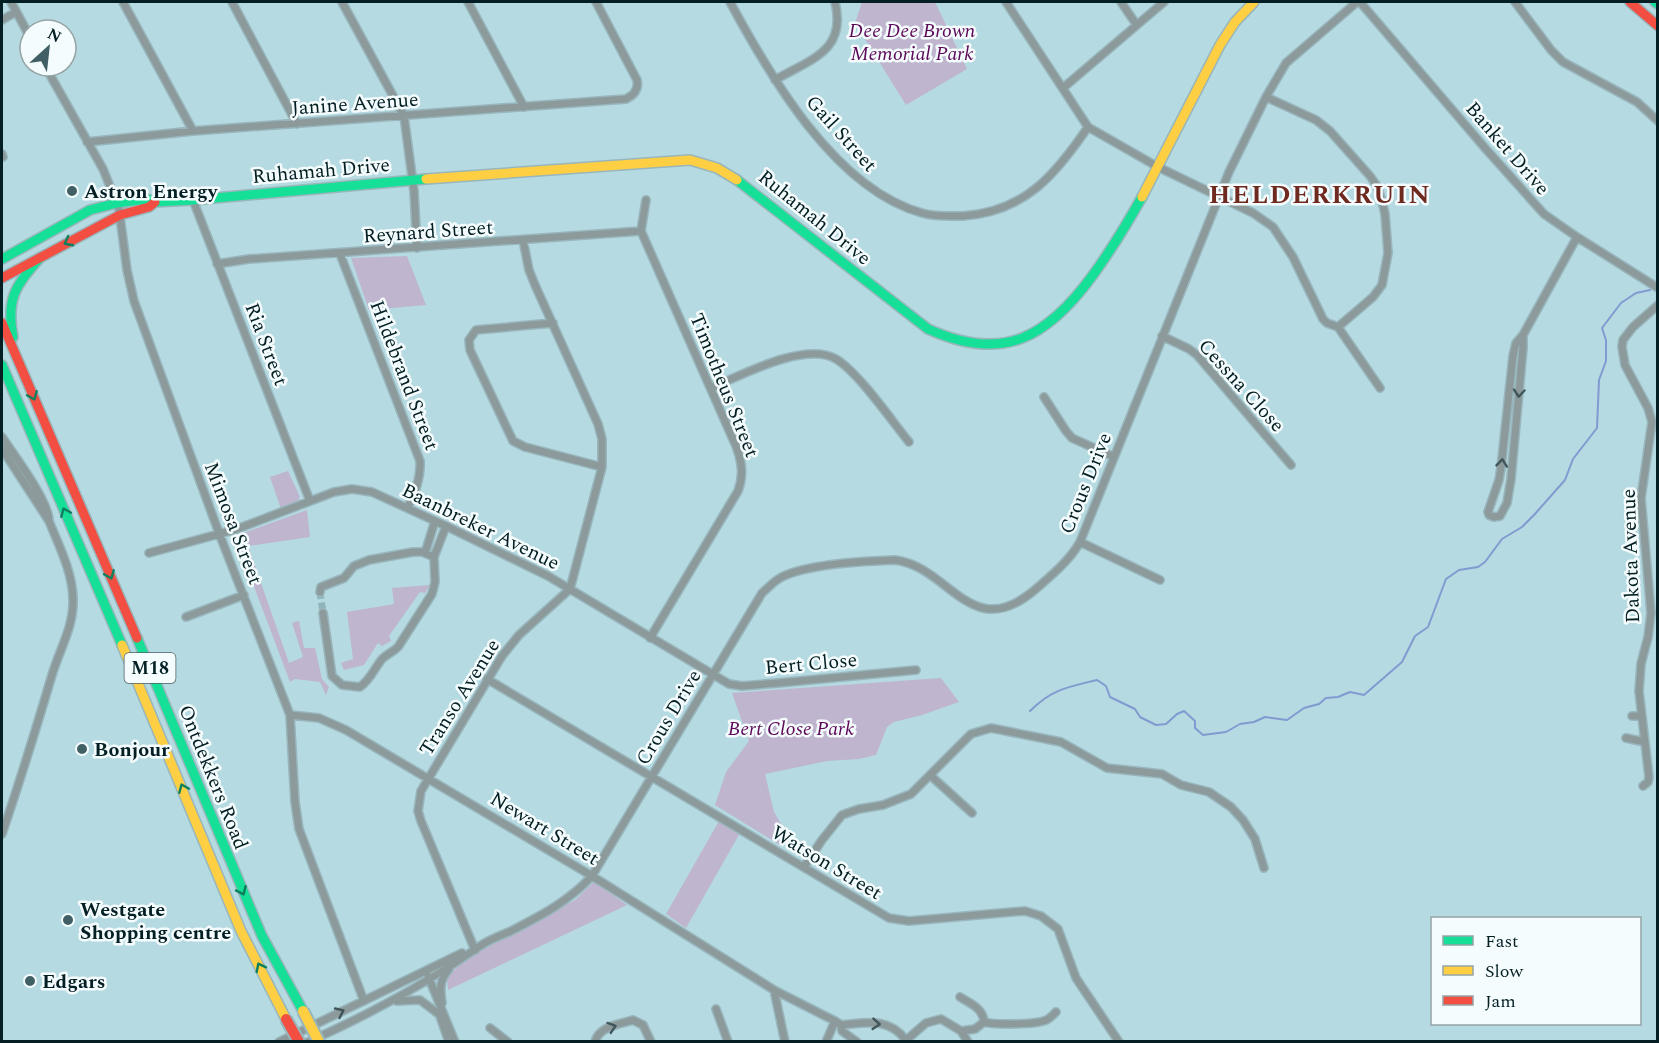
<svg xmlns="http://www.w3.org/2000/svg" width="1659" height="1043" font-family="Spectral,serif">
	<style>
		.green { fill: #bfb5cf }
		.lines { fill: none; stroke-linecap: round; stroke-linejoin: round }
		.stream { stroke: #819ad0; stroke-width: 2 }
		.street-tunnel { stroke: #91b5bb; stroke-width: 7; stroke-dasharray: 7 3.5; stroke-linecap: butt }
		.street-casing { stroke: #98b6bc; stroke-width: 10 }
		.fast-casing { stroke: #98b6bc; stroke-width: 12 }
		.slow-casing { stroke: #98b6bc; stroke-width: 12 }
		.jam-casing { stroke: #98b6bc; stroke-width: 12 }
		.street { stroke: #8c9a9c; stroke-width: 7 }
		.fast { stroke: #16e098; stroke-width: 9 }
		.slow { stroke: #ffcf43; stroke-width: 9 }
		.jam { stroke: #f24e42; stroke-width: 9 }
		.slow-bridge-casing { stroke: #98b6bc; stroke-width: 14; stroke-linecap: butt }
		.jam-bridge-casing { stroke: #98b6bc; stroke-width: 14; stroke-linecap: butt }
		.slow-bridge { stroke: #ffcf43; stroke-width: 10 }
		.jam-bridge { stroke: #f24e42; stroke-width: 10 }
		.oneway { stroke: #0c805e }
		.oneway2 { stroke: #41565a }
		.poi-dot { fill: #416066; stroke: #f5fcfd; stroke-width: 2 }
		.labels { text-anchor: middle; stroke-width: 5; stroke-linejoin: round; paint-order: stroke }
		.shield { fill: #f5fcfd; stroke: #4c6165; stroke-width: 1.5 }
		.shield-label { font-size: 18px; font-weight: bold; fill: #031f24 }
		.park-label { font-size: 20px; font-style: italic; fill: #5c0757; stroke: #f5fcfd }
		.street-label { font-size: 20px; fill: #031f24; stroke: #f5fcfd }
		.poi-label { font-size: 20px; font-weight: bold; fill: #031f24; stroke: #f5fcfd; text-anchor: start }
		.district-label { font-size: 26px; font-weight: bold; letter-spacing: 1.5px; fill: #6f2a20; stroke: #f5fcfd }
	</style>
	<rect width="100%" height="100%" fill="#b5dae1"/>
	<path class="green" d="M 862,2 L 935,2 L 967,69 L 906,105 L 855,23 Z
		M 407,256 L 426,305 L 369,310 L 351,258 Z
		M 288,471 L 300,497 L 295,505 L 281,509 L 270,477 Z
		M 307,510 L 310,537 L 248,546 L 289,663 L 303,657 L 292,623 L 299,621 L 304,648 L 315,648 L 322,679 L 329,687 L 326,695 L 320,682 L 295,679 L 290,682 L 235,536 Z
		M 430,585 L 425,593 L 420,592 L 389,636 L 391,641 L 382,646 L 378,643 L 364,665 L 344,670 L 341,663 L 353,659 L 347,612 L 394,604 L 392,588 Z
		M 941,678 L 959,702 L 922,715 L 894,722 L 887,727 L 876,755 L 859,759 L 827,761 L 765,774 L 774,812 L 791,841 L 806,858 L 780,839 L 780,845 L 715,805 L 726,772 L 749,741 L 732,693 Z
		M 719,821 L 740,833 L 686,928 L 666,914 Z
		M 594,882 L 627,905 L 448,990 L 447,977 L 466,959 L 575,900 Z"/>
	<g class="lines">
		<path class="stream" d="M 1030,711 C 1052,689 1068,687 1097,680 L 1106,686 L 1110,697 L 1135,709 L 1140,717 L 1156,725 L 1166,724 L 1177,714 L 1184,711 L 1195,721 L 1195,728 L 1203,735 L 1226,732 L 1240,724 L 1254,722 L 1265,717 L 1287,720 L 1304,708 L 1319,704 L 1326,698 L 1338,697 L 1350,692 L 1364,695 L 1402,662 L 1415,636 L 1428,627 L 1446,579 L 1459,570 L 1478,567 L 1485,562 L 1502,539 L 1522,527 L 1534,515 L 1565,480 L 1573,459 L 1597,428 L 1599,380 L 1606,361 L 1606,340 L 1602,328 L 1621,303 L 1636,293 L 1650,290"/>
		<path class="street-tunnel" d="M 320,592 L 323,613"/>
		<g class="street-casing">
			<path id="street" d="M 11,2 L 30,37
				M 123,2 L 193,131
				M 232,2 L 297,124
				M 342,2 L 404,116 L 414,191 L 417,248
				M 468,2 L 524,107
				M 730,2 C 770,76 835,189 922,213 C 936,217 949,216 963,216 C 1025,212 1056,174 1088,127
				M 1006,2 L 1088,127 L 1158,167 L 1253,213 L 1273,227 L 1293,257 L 1323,319 L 1327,323 L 1338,327 L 1380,388
				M 1121,2 L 1136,24
				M 1360,2 L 1485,148 L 1544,214 L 1577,237 L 1658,288
				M 1515,2 L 1551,50 L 1563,62 L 1637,102 L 1658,121
				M 2,20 L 16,12
				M 45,66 L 103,169 L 119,209 L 127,270 L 134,301 L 219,533 L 290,715 L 295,802 L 299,829 L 364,1001
				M 775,80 C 811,59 847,51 835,2
				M 1063,88 L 1164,2
				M 1266,97 L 1316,120 L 1330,131 L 1370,176 L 1377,186 L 1382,201 L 1385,214 L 1388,253 L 1382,285 L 1373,297 L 1338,327
				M 87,142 L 193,131 L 626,99 C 634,95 639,89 637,80 L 596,2
				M 2,154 L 3,157
				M 193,200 L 310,501
				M 646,200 L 641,231 L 736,446 C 742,462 744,475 738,491 L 650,638
				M 340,254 L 420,461 C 421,475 415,496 407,508
				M 217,264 L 249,259 L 641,231
				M 553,323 L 476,330 L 469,340 L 470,350 L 513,441 L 525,447 L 602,467
				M 1523,335 L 1523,348 L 1511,479 L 1507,503 L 1500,516 L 1494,517 L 1489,515 L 1488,512 L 1499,480 L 1501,468 L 1513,356 L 1516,343 L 1523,335 L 1577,237
				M 1162,336 L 1189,349 L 1197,355 L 1291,465
				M 711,388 C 742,375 805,341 836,359 C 859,373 891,420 909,442
				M 1044,397 L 1066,431 L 1072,438 L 1114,457
				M 2,437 C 14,455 49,501 49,521 C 59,546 73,573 73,600 C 74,626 59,651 52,675 C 36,729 20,781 2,834
				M 2,449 L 49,521
				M 1080,542 L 1160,580
				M 149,553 L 237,529 L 334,492 L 352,489 L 372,492 L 446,526 L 548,576 L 729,684 L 742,686 L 778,683 L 916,670
				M 425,553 L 435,521
				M 434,557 L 446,526
				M 320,592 L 321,587 L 344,578 L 354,566 L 369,560 L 413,552 L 422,552 L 434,557 L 435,582 L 432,594 L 398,647 C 393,652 387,654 382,659 C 374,669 371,679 360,687 L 342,685 L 332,676 L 323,613
				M 186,617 L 244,595
				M 487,679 L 889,918 L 909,921 L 1025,911 L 1041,916 L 1058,929 L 1076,978 L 1119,1042
				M 290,715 L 319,718 L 346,730 L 592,876 L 774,990 L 835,1021 L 841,1025 L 842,1031 L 857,1042
				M 1632,716 L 1642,716
				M 1626,738 L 1645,742
				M 931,776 L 972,813
				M 1643,786 L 1648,782 L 1649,777 L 1639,691 L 1641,664 L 1648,637 L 1651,613 L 1641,498 L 1652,422 L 1648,408 L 1625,365 L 1622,347 L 1623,340 L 1633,327 L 1658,305
				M 804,867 L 822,840 L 842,815 L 859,809 L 883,805 L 911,794 L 971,734 L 991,728 L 1061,742 L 1107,768 L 1162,774 L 1181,785 L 1209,792 L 1231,807 L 1243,820 L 1255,839 L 1264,868
				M 475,950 L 421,821 L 418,811 L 421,791 L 502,656 L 519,635 L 570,589 L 602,467 L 602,439 L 598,424 L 535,285 L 529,270 L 523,240
				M 428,976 L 455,1042
				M 774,990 L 785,1042
				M 960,997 C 971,1004 983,1008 984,1022 L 975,1029 L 961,1031
				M 397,1001 L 420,1000 L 440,1015
				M 442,1003 C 440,989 439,981 449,969
				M 716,1009 L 728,1042
				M 440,1016 L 449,1042
				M 984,1022 C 995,1025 1040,1025 1048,1019 C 1049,1019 1055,1013 1056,1012
				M 841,1025 C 866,1023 888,1017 905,1039
				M 490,1028 L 508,1042
				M 279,1042 L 462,953
				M 308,1042 C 368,1015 426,984 480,946 C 489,940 499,936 509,932 C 540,916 568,902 592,876 L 762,593 C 768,588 773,582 780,578 C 805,564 865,561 895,560 C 951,567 971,646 1037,588 C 1052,575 1070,560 1080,542 L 1229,172 L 1266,97 L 1286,63 L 1357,2
				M 595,1042 C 599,1026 620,1024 633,1020 L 643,1025 L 651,1042
				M 826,1042 L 835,1021
				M 904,1042 L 926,1023 L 941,1019 L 961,1031 L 968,1042"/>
		</g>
		<g class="fast-casing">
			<path id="fast" d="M 1655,2 L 1658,4
				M 737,180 L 928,329 C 1003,363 1047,338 1093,275 C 1111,250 1127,224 1142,197
				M 2,259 L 90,210 L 117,203 L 147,199 L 155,202 L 193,200 L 426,179
				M 13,337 C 6,300 15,285 40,258
				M 2,365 L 122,645
				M 137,638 L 262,936 L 303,1011"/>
		</g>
		<g class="slow-casing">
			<path id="slow" d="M 426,179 L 690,160 L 717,168 L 737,180
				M 1142,197 L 1220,45 L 1235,22 L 1254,2
				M 122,645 L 241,931 L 286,1019"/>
		</g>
		<g class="jam-casing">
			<path id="jam" d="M 1630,2 L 1658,26
				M 2,278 L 120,215 L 149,207 L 155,202
				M 2,323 L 137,638"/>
		</g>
		<use href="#street" class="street"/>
		<use href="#fast" class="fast"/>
		<use href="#slow" class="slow"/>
		<use href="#jam" class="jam"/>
		<g class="slow-bridge-casing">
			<path id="slow-bridge" d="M 303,1011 L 319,1042"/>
		</g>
		<g class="jam-bridge-casing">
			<path id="jam-bridge" d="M 286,1019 L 299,1042"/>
		</g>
		<use href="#slow-bridge" class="slow-bridge"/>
		<use href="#jam-bridge" class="jam-bridge"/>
	</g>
	<defs><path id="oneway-chevron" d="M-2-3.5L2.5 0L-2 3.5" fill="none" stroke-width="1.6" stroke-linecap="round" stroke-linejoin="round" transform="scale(1.5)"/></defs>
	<g class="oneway">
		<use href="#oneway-chevron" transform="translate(68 242) rotate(152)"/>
		<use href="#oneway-chevron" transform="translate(33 396) rotate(67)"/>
		<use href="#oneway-chevron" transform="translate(65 512) rotate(-113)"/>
		<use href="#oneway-chevron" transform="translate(110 575) rotate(67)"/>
		<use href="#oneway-chevron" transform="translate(183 788) rotate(-113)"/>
		<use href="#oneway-chevron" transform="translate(242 891) rotate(66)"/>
		<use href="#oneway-chevron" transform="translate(260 967) rotate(-117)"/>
	</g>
	<g class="oneway2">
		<use href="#oneway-chevron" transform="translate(1519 393) rotate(95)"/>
		<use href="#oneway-chevron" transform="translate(1502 463) rotate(-84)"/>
		<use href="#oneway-chevron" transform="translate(340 1012) rotate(-25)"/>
		<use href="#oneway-chevron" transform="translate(876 1024) rotate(4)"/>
		<use href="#oneway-chevron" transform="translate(612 1027) rotate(-18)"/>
	</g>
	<g class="poi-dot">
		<circle cx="72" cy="191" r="6"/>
		<circle cx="82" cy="749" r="6"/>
		<circle cx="68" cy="920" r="6"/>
		<circle cx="30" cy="981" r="6"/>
	</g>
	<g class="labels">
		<rect class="shield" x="124.5" y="653" width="51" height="30" rx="4.5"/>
		<g class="shield-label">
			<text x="150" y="674">M18</text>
		</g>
		<g class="park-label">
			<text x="912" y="37">Dee Dee Brown<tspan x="912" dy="23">Memorial Park</tspan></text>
			<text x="791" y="735">Bert Close Park</text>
		</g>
		<g class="street-label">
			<text transform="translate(355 103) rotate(-4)" y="7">Janine Avenue</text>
			<text transform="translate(842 133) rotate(48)" y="7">Gail Street</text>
			<text transform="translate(1508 148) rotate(49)" y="7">Banket Drive</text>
			<text transform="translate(321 170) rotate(-5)" y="7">Ruhamah Drive</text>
			<text transform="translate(815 217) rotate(39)" y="7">Ruhamah Drive</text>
			<text transform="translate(428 231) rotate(-4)" y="7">Reynard Street</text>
			<text transform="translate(267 344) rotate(69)" y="7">Ria Street</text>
			<text transform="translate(405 375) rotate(69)" y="7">Hildebrand Street</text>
			<text transform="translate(725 385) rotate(68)" y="7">Timotheus Street</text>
			<text transform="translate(1242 385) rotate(48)" y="7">Cessna Close</text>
			<text transform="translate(1085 483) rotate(-68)" y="7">Crous Drive</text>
			<text transform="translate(234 523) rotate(69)" y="7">Mimosa Street</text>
			<text transform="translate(481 526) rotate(26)" y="7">Baanbreker Avenue</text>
			<text transform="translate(1630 556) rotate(-92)" y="7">Dakota Avenue</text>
			<text transform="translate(811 663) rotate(-5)" y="7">Bert Close</text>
			<text transform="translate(459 697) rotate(-58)" y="7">Transo Avenue</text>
			<text transform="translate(668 717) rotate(-59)" y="7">Crous Drive</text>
			<text transform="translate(214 777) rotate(68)" y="7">Ontdekkers Road</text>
			<text transform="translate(545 828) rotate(31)" y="7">Newart Street</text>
			<text transform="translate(827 862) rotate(31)" y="7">Watson Street</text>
		</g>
		<g class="poi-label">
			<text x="84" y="198">Astron Energy</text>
			<text x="94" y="756">Bonjour</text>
			<text x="80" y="916">Westgate<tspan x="80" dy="23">Shopping centre</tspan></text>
			<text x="42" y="988">Edgars</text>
		</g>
		<g class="district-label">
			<text x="1320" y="203">HELDERKRUIN</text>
		</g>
	</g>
	<rect width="1659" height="1043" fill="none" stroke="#031f24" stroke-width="6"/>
	<rect x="1431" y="917" width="210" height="108" fill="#f5fcfd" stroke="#94a4a6" stroke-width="1.5"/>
	<rect x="1443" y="936" width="30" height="9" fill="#16e098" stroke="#94a4a6" stroke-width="1.5"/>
	<text x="1485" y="947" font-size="18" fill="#031f24">Fast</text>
	<rect x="1443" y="966" width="30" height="9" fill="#ffcf43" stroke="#94a4a6" stroke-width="1.5"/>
	<text x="1485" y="977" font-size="18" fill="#031f24">Slow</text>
	<rect x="1443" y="996" width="30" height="9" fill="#f24e42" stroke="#94a4a6" stroke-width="1.5"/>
	<text x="1485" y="1007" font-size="18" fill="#031f24">Jam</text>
	<g transform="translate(48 48) rotate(27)"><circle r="28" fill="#f5fcfd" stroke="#94a4a6" stroke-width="1.5"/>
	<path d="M0-4.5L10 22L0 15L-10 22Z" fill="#416066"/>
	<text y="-9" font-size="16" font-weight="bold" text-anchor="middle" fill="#031f24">N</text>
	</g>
</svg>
